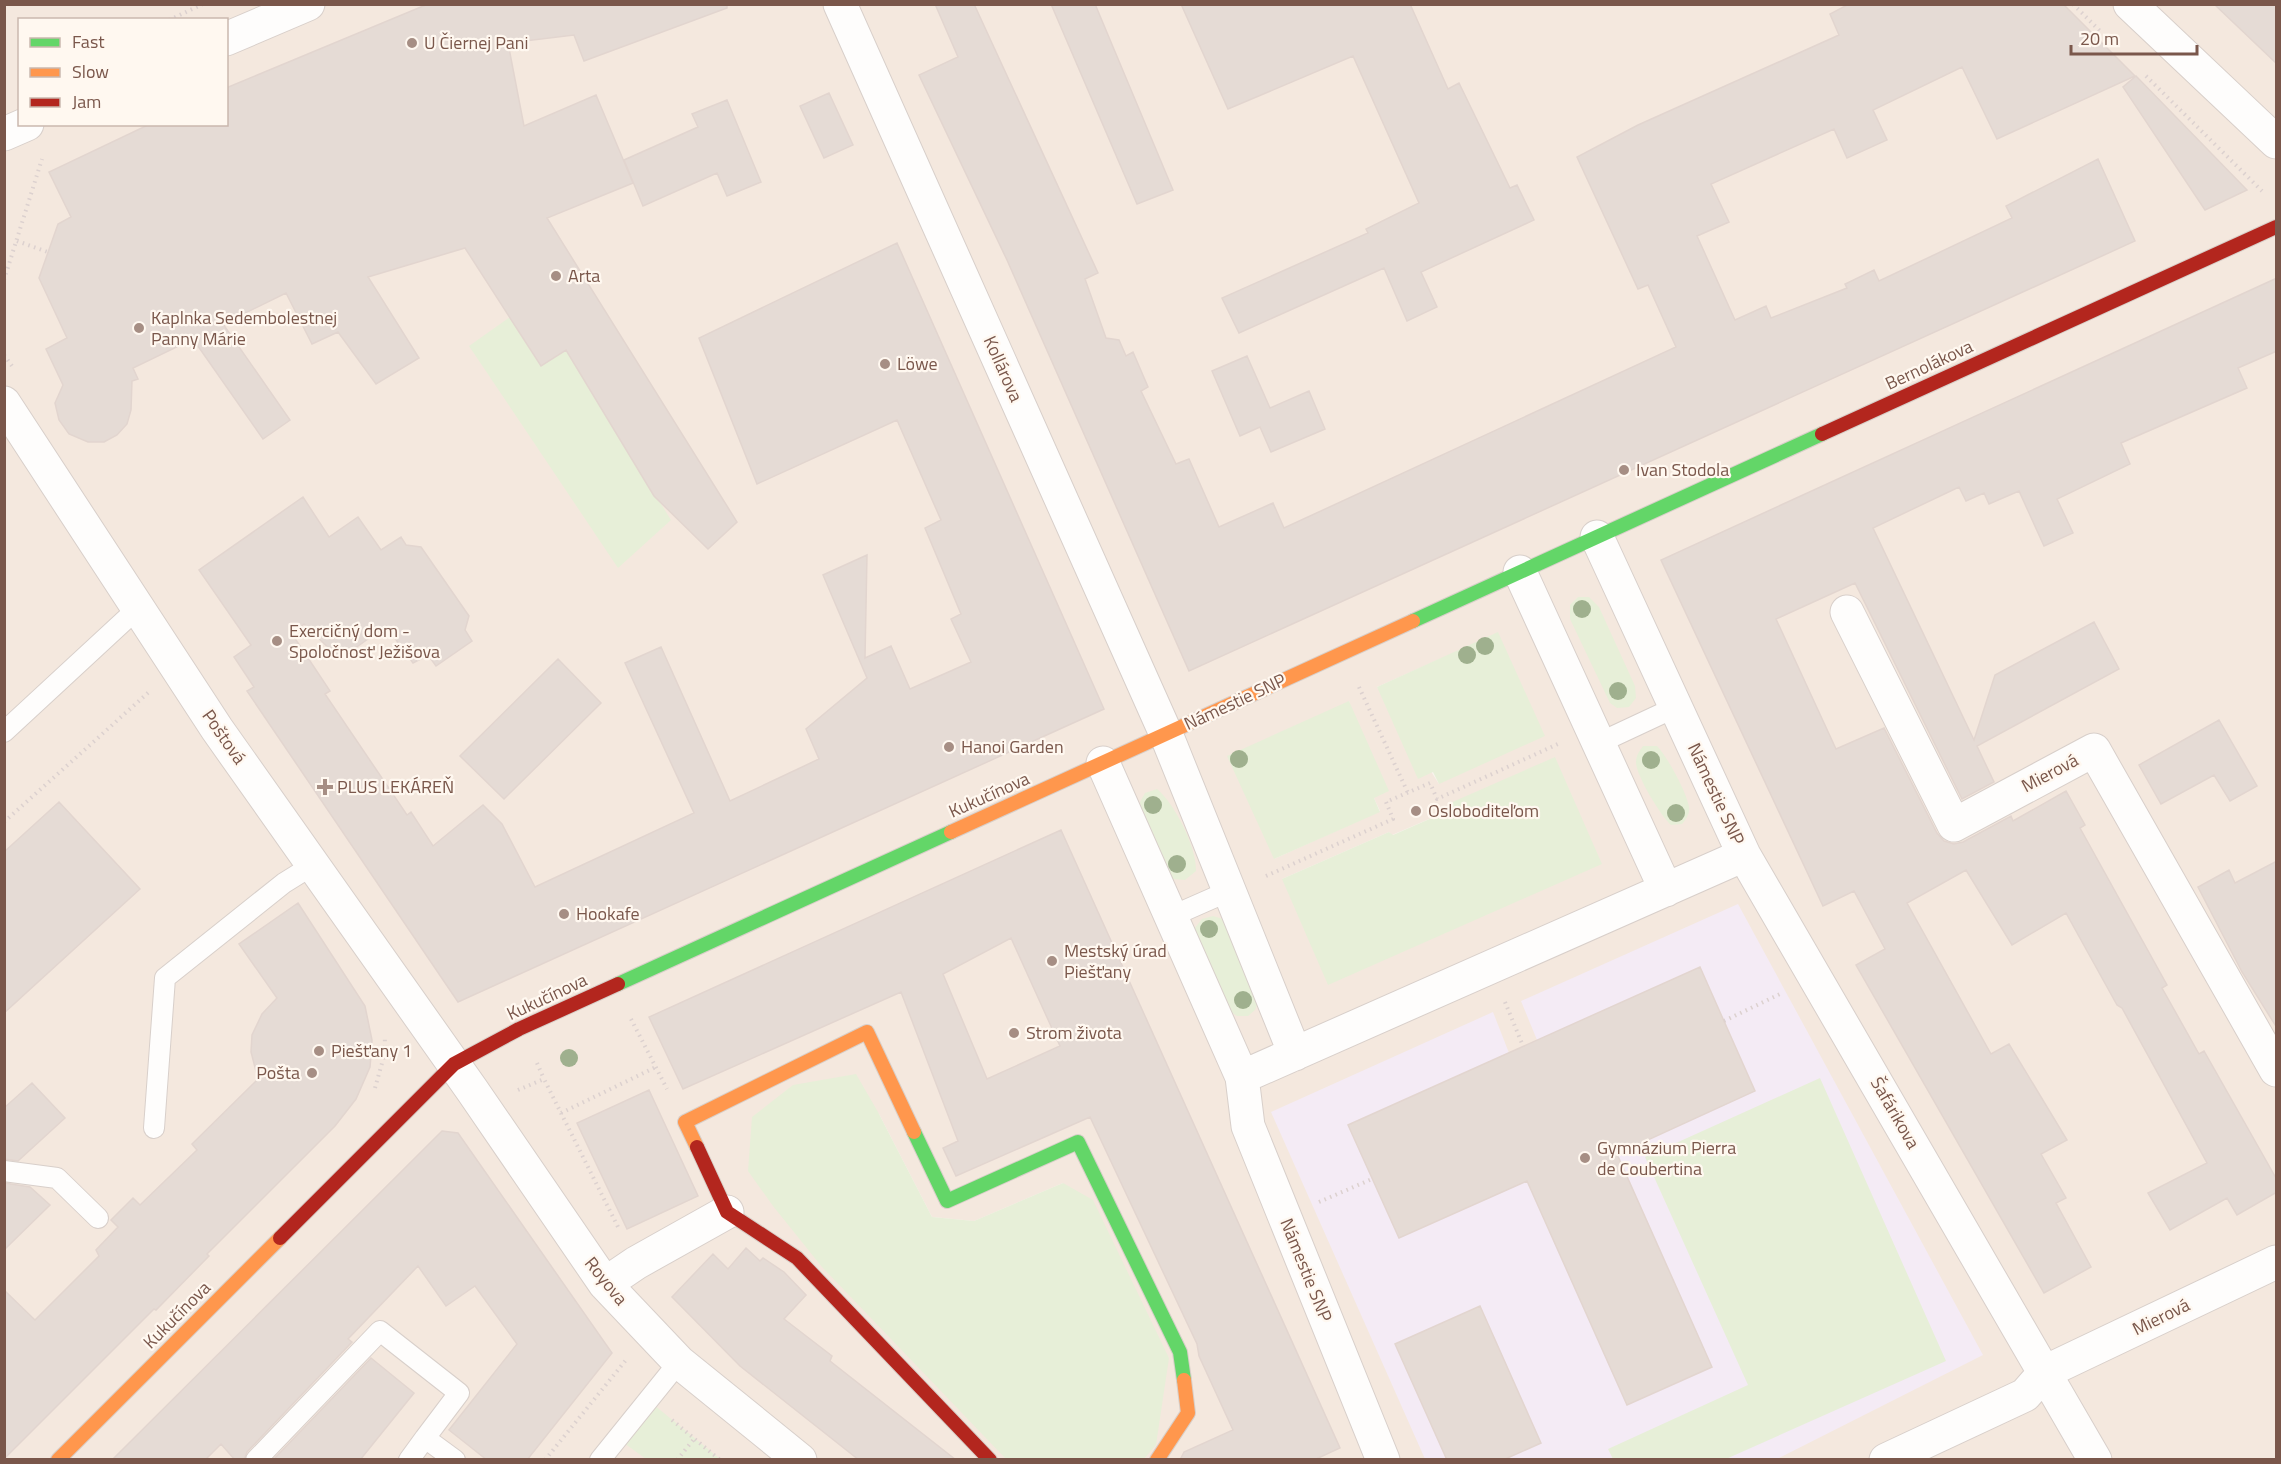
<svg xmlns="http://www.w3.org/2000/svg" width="2281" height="1464" font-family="'Titillium Web',sans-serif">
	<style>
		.residential { fill: #f4e8de; fill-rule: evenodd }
		.education { fill: #f4ebf5 }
		.green { fill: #e7efd8 }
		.building { fill: #e5dbd5; stroke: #e2d5cf; stroke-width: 1.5; fill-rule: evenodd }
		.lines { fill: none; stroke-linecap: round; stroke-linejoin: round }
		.lane-casing { stroke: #d8cfca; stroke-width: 22 }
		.street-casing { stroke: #d8cfca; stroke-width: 35 }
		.fast-casing { stroke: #d8cfc9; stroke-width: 16 }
		.slow-casing { stroke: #d8cfc9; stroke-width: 16 }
		.jam-casing { stroke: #d8cfc9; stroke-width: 16 }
		.path { stroke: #dcd1cf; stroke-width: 4; stroke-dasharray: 1.5 4.5; stroke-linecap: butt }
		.lane { stroke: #fefdfc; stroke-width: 20 }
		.street { stroke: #fefdfc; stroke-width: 33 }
		.fast { stroke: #63d668; stroke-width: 14 }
		.slow { stroke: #ff974d; stroke-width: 14 }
		.jam { stroke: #b3261e; stroke-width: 14 }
		.tree { fill: #9fb08e }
		.poi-dot { fill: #a68e84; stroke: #fff8f0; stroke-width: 2 }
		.labels { text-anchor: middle; stroke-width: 4.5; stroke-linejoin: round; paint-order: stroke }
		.poi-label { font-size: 18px; fill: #7a574b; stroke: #fff8f0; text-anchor: start }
		.street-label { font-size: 18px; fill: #7a574b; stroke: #fff8f0 }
	</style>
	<rect width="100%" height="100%" fill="#f8f3ee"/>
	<path class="residential" d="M 5,5 L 2276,5 L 2276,1459 L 1144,1459 L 1063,1183 L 974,1221 L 932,1217 L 878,1112 L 1006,1459 L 5,1460 ZM 20,20 L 226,20 L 226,124 L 20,124 ZM 1498,633 L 1439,784 L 1377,687 ZM 1349,701 L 1374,798 L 1380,811 L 1274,859 ZM 1448,804 L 1602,864 L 1282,879 L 1389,832 L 1392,835 L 1450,810 Z"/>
	<path class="education" d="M 1738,904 L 1983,1355 L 1777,1459 L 1425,1459 L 1271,1112 L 1493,1012 L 1509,1053 L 1537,1040 L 1521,1001 Z"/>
	<path class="green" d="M 510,317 L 566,350 L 671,520 L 618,568 L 469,346 Z
		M 1578,597 L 1589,597 L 1599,607 L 1635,686 L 1636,698 L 1629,707 L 1617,708 L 1610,703 L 1570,619 L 1570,605 Z
		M 1498,632 L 1545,736 L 1439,784 L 1433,772 L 1418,779 L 1377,687 Z
		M 1349,701 L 1389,791 L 1374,798 L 1380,812 L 1274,859 L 1227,756 Z
		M 1643,746 L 1657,746 C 1667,756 1687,793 1689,807 C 1690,814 1686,819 1682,824 L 1671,825 C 1661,816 1637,777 1636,763 C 1636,755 1639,752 1643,746 Z
		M 1555,757 L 1602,864 L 1328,985 L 1282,879 L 1389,832 L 1393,835 L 1450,810 L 1448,804 Z
		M 1157,789 C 1175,804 1197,848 1196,871 L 1185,880 L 1173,879 L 1167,871 L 1141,812 L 1140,802 L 1145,793 Z
		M 1213,916 L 1223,919 L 1259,1000 L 1255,1010 L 1248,1016 L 1237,1016 L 1231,1012 L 1194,929 L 1202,919 Z
		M 856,1074 L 878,1112 L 932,1217 L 974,1221 L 1063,1183 L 1093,1200 L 1169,1358 L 1156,1445 L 1144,1459 L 1006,1459 L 822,1267 L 773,1206 L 748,1171 L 752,1117 L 793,1085 Z
		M 1820,1078 L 1946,1361 L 1726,1459 L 1613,1459 L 1608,1449 L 1748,1385 L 1645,1157 Z
		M 648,1400 L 720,1459 L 646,1459 L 617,1438 Z"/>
	<path class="building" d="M 428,4 L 727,4 L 727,8 L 584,61 L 574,35 L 508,43 L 524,126 L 596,95 L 633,183 L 547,218 L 737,522 L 708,549 L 654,496 L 566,350 L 541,366 L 465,248 L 368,277 L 419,358 L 376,384 L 338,332 L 312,344 L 286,293 L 223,324 L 290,420 L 263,439 L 193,339 L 133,368 L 138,379 L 132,381 L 131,410 L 127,424 L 117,435 L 104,442 L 88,442 L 69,434 L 59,420 L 55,403 L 63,385 L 46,349 L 67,338 L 39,278 L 58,224 L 71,217 L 49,172 L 150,124 L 226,124 L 226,88 Z
		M 935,4 L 974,4 L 1098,273 L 1085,279 L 1106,338 L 1119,340 L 1126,356 L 1133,352 L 1148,387 L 1141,391 L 1176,464 L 1189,459 L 1219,527 L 1273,503 L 1284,528 L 1676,347 L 1648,285 L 1638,289 L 1577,157 L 1638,125 L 1839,35 L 1830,14 L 1849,4 L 2063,4 L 2135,76 L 1997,139 L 1962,67 L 1873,110 L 1887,140 L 1847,158 L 1834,129 L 1711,184 L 1729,222 L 1697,236 L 1735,320 L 1766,306 L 1771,318 L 1847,288 L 1845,284 L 1874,270 L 1879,281 L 2012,218 L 2006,206 L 2098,159 L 2135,241 L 1189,671 L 1007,260 L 919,75 L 958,57 Z
		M 1051,4 L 1095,4 L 1173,190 L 1137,204 Z
		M 1181,4 L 1410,4 L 1448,89 L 1459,83 L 1510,188 L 1517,185 L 1534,220 L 1421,272 L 1437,307 L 1407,321 L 1384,268 L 1239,333 L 1222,298 L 1368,233 L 1366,229 L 1419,203 L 1353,56 L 1228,109 Z
		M 2214,4 L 2277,4 L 2277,64 Z
		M 2136,76 L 2247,190 L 2205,210 L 2123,87 Z
		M 829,93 L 853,145 L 824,158 L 800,106 Z
		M 727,100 L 761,182 L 727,196 L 717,173 L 643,206 L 624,160 L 698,127 L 692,114 Z
		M 897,243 L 1104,709 L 458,1002 L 247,691 L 254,687 L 234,657 L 251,645 L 199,570 L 303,497 L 329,537 L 358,517 L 381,550 L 401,537 L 406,545 L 421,547 L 469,616 L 465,630 L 472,641 L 436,666 L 428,655 L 413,663 L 386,626 L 340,659 L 304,624 L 292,634 L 330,691 L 325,694 L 407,815 L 411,812 L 433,846 L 483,805 L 502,824 L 535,887 L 694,813 L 625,663 L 661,647 L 730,801 L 819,759 L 806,729 L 867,678 L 823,575 L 867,555 L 865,658 L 891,646 L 910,689 L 971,662 L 951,619 L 961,614 L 925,528 L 941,520 L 897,420 L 757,484 L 699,338 Z
		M 2277,278 L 2277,351 L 2238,368 L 2247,388 L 2121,443 L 2130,464 L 2057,499 L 2073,533 L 2044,546 L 2019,491 L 1989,504 L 1984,493 L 1966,501 L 1959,487 L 1873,528 L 1974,740 L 1995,675 L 2094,622 L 2119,669 L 1977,746 L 1994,782 L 1962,799 L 1855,583 L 1776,619 L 1836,749 L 1884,728 L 1937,833 L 1944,841 L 1954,844 L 1963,842 L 2011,816 L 2013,821 L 2066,791 L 2085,825 L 2080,828 L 2167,985 L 2162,988 L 2199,1054 L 2204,1051 L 2277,1180 L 2277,1192 L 2237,1215 L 2227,1198 L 2170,1230 L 2148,1193 L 2207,1163 L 2122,1008 L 2117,1005 L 2066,913 L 2012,945 L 1966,870 L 1907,903 L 1991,1054 L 2009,1044 L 2067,1140 L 2041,1154 L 2066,1198 L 2056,1203 L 2091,1267 L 2044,1293 L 1856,965 L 1885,949 L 1854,891 L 1823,906 L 1661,560 Z
		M 1247,356 L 1270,408 L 1309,391 L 1325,429 L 1271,452 L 1260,427 L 1240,436 L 1212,371 Z
		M 558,659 L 601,703 L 504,799 L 460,756 Z
		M 2219,720 L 2257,786 L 2230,801 L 2214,775 L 2161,804 L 2139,765 Z
		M 59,802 L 140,889 L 4,1013 L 4,852 Z
		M 1061,830 L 1340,1448 L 1314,1460 L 1180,1460 L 1184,1452 L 1233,1430 L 1199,1356 L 1197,1344 L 1090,1117 L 956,1176 L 943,1148 L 958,1141 L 901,992 L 683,1089 L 649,1017 ZM 1011,938 L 1060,1046 L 987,1079 L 943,974 Z
		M 2277,861 L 2277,1028 L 2242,972 L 2198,887 L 2229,870 L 2235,883 Z
		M 298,903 L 365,1006 L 372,1040 L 371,1055 L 370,1067 L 356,1099 L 335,1126 L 207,1254 L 209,1256 L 156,1310 L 154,1309 L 4,1459 L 4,1290 L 35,1320 L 99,1256 L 96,1250 L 118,1227 L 111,1220 L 133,1198 L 140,1205 L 197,1150 L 192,1144 L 258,1079 L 251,1052 L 252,1035 L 262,1014 L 277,998 L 239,944 Z
		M 1700,967 L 1755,1091 L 1617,1154 L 1712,1367 L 1627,1405 L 1527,1181 L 1399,1238 L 1348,1125 Z
		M 32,1083 L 65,1118 L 18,1161 L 4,1159 L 4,1108 Z
		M 649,1090 L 698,1196 L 627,1229 L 577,1123 Z
		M 442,1131 L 458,1133 L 612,1353 L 527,1460 L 487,1460 L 449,1430 L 517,1344 L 475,1286 L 446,1306 L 418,1266 L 348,1339 L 352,1342 L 247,1452 L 244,1460 L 235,1460 L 221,1444 L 205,1460 L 112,1460 Z
		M 4,1183 L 30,1187 L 50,1205 L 4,1250 Z
		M 746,1248 L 760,1261 L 763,1258 L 784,1272 L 806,1295 L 784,1319 L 832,1356 L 830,1361 L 956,1460 L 859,1460 L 740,1366 L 672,1297 L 713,1254 L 728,1269 Z
		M 1480,1306 L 1541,1443 L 1503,1460 L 1447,1460 L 1395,1344 Z
		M 371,1358 L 414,1393 L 360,1460 L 273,1460 Z"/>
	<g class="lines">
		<g class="lane-casing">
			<path id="lane" d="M 4,732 L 138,608
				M 1599,743 L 1676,707
				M 1170,917 L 1229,891
				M 154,1128 L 165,978 L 284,883 L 313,865
				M 4,1171 L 57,1178 L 98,1218
				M 256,1460 L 380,1331 L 459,1393 L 425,1438
				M 409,1460 L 425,1438 L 455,1460
				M 600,1460 L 679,1362"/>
		</g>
		<g class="street-casing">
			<path id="street" d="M 840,4 L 1166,734 L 1295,1054
				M 2130,4 L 2276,142
				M 226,39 L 308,4
				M 4,134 L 27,124
				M 4,403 L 217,729 L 472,1090 L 605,1284 L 679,1362 L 800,1460
				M 1597,537 L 1744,855 L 2095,1460
				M 1520,572 L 1666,890
				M 1847,612 L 1954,825 L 2094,750 L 2276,1070
				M 1103,763 L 1242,1077 L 1248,1126 L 1383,1460
				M 1242,1077 L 1744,855
				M 605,1284 L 636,1263 L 727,1212
				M 1886,1460 L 2025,1395 L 2045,1372 L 2276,1262"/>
		</g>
		<g class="fast-casing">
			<path id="fast" d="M 1413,621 L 1822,434
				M 618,984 L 951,832
				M 914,1132 L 947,1201 L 1078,1142 L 1180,1352 L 1184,1380"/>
		</g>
		<g class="slow-casing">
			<path id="slow" d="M 951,832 L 1413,621
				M 697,1147 L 685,1122 L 867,1032 L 914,1132
				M 58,1460 L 280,1238
				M 1157,1460 L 1188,1413 L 1184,1380"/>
		</g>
		<g class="jam-casing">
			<path id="jam" d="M 1822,434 L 2276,227
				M 697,1147 L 727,1212 L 797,1258 L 990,1460
				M 280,1238 L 454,1064 L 519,1029 L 618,984"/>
		</g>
		<path class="path" d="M 2073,4 L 2100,31
			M 169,20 L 203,4
			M 2146,76 L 2262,191
			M 17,241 L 48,252
			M 4,280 L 42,159
			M 4,355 L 12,366
			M 1359,687 L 1408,793
			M 4,822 L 149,692
			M 1266,876 L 1393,819 L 1386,802 L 1430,783 L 1437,799 L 1558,744
			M 1505,1002 L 1523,1046
			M 631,1019 L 667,1089
			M 1724,1021 L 1780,994
			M 371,1055 L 384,1056
			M 537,1063 L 544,1079
			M 375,1088 L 384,1056 L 385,1037
			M 518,1090 L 544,1079 L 619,1229
			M 561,1113 L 656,1067
			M 1319,1202 L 1372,1179
			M 672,1420 L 720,1460
			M 545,1460 L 626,1360
			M 677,1460 L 694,1439"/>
		<use href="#lane" class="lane"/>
		<use href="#street" class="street"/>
		<use href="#fast" class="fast"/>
		<use href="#slow" class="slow"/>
		<use href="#jam" class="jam"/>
	</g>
	<g class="tree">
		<circle cx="1582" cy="609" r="9"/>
		<circle cx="1485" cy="646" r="9"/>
		<circle cx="1467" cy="655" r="9"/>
		<circle cx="1618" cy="691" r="9"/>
		<circle cx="1239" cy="759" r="9"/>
		<circle cx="1651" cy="760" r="9"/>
		<circle cx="1153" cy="805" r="9"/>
		<circle cx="1676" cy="813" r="9"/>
		<circle cx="1177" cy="864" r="9"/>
		<circle cx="1209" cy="929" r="9"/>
		<circle cx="1243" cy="1000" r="9"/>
		<circle cx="569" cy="1058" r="9"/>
	</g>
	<g class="poi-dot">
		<circle cx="412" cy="43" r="6"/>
		<circle cx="556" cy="276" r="6"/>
		<circle cx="139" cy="328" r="6"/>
		<circle cx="885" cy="364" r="6"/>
		<circle cx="1624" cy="470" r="6"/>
		<circle cx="277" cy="641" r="6"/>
		<circle cx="949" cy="747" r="6"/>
		<path d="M322 778h6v6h6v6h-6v6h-6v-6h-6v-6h6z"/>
		<circle cx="1416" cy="811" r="6"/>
		<circle cx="564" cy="914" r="6"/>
		<circle cx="1052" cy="961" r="6"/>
		<circle cx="1014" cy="1033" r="6"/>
		<circle cx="319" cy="1051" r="6"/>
		<circle cx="312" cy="1073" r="6"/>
		<circle cx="1585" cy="1158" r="6"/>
	</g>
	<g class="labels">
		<g class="poi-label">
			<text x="424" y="49">U Čiernej Pani</text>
			<text x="568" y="282">Arta</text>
			<text x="151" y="324">Kaplnka Sedembolestnej<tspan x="151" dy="21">Panny Márie</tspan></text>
			<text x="897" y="370">Löwe</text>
			<text x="1636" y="476">Ivan Stodola</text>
			<text x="289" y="637">Exercičný dom -<tspan x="289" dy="21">Spoločnosť Ježišova</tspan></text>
			<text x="961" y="753">Hanoi Garden</text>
			<text x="337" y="793">PLUS LEKÁREŇ</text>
			<text x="1428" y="817">Osloboditeľom</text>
			<text x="576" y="920">Hookafe</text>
			<text x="1064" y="957">Mestský úrad<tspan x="1064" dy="21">Piešťany</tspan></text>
			<text x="1026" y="1039">Strom života</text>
			<text x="331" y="1057">Piešťany 1</text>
			<text x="300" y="1079" text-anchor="end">Pošta</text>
			<text x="1597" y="1154">Gymnázium Pierra<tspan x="1597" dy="21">de Coubertina</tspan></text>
		</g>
		<g class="street-label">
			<text transform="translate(1929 365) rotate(-25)" y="6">Bernolákova</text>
			<text transform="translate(1003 369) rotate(66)" y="6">Kollárova</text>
			<text transform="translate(1235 702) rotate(-25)" y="6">Námestie SNP</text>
			<text transform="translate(224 737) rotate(55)" y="6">Poštová</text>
			<text transform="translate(2050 773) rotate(-28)" y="6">Mierová</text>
			<text transform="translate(1716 794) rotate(65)" y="6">Námestie SNP</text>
			<text transform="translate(989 795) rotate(-24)" y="6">Kukučínova</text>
			<text transform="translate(547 997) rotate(-25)" y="6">Kukučínova</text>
			<text transform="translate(1895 1113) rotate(60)" y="6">Šafárikova</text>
			<text transform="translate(1306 1270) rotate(68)" y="6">Námestie SNP</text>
			<text transform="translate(606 1281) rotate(51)" y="6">Royova</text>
			<text transform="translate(177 1315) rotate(-45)" y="6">Kukučínova</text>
			<text transform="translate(2161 1317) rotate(-26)" y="6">Mierová</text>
		</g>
	</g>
	<rect width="2281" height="1464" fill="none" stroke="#7a574b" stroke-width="12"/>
	<rect x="18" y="18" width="210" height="108" fill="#fff8f0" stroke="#cab8ae" stroke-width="1.5"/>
	<rect x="30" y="38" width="30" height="9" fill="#63d668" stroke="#cab8ae" stroke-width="1.5"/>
	<text x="72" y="48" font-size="18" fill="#7a574b">Fast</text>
	<rect x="30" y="68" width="30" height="9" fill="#ff974d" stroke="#cab8ae" stroke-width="1.5"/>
	<text x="72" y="78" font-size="18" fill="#7a574b">Slow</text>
	<rect x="30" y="98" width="30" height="9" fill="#b3261e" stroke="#cab8ae" stroke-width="1.5"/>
	<text x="72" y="108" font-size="18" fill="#7a574b">Jam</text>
	<path d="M2071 45v9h126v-9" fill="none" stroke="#7a574b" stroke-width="3"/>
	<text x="2080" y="45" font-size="18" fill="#7a574b" stroke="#fff8f0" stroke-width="4.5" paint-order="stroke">20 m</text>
</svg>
